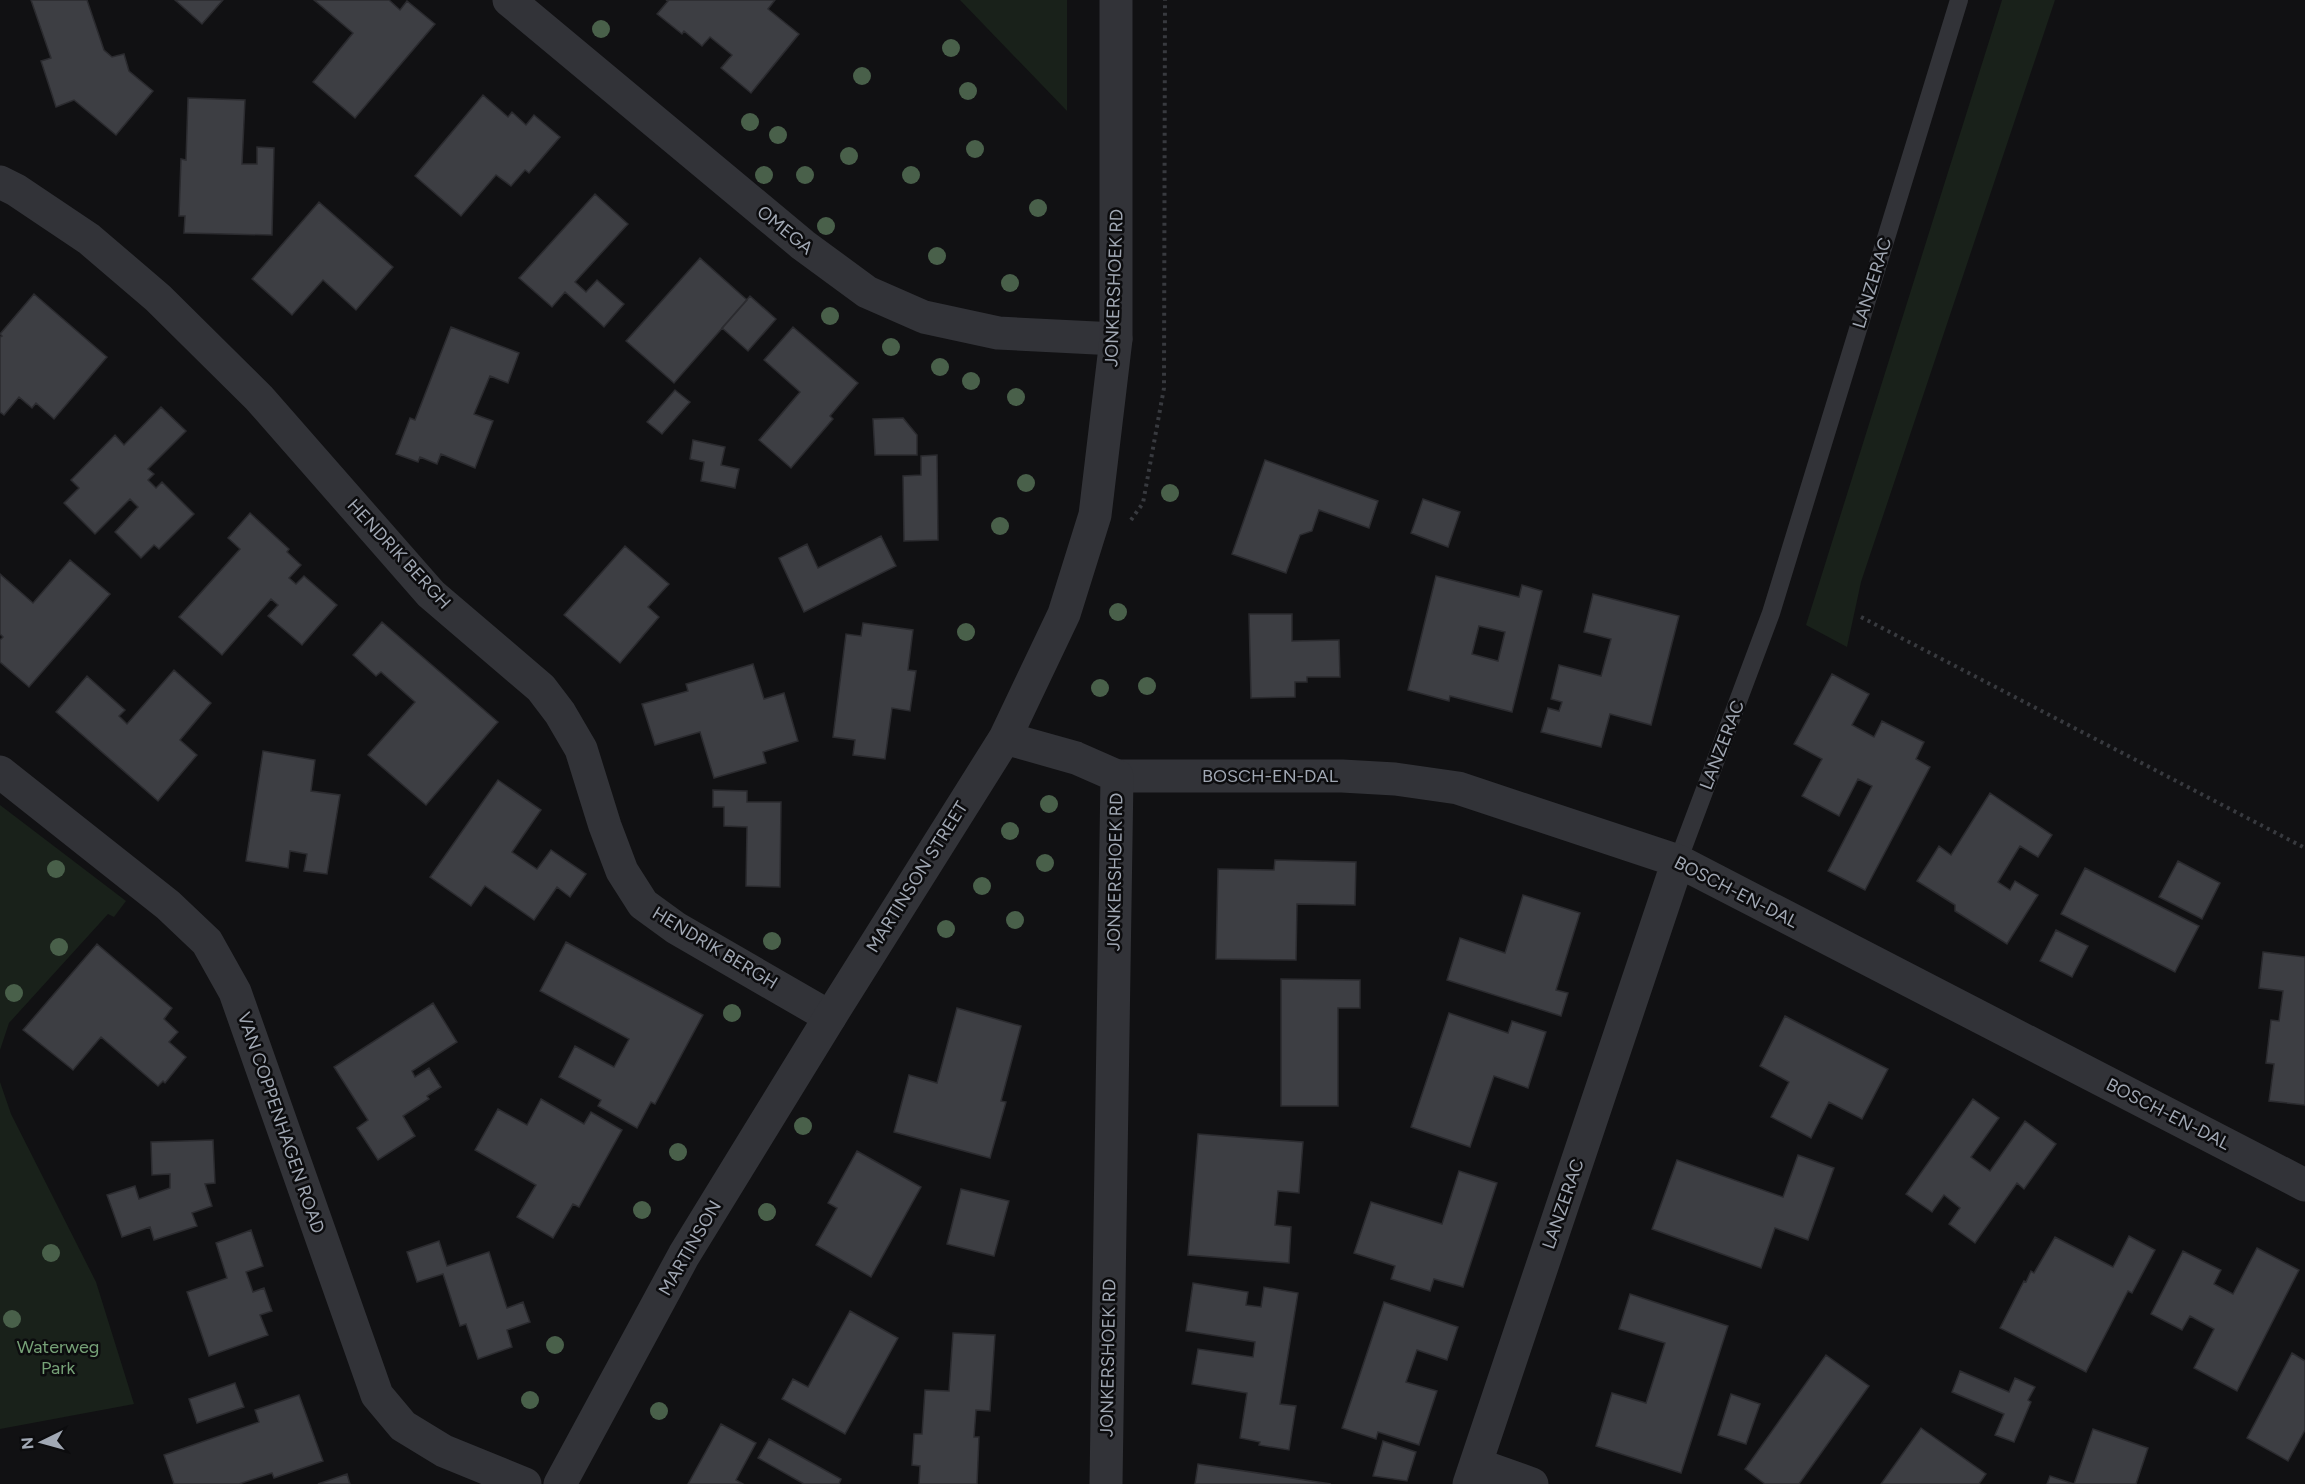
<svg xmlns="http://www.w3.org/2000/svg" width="2305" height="1484" font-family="Figtree,sans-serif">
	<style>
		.green { fill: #19211a }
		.building { fill: #3d3e43; stroke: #2b2b2f; stroke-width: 1.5; fill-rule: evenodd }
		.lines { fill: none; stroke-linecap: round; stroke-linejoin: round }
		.path { stroke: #383a3f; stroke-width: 4; stroke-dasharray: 3 4.5; stroke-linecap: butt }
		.service { stroke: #323338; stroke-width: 18 }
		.minor { stroke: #323338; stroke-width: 33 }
		.tertiary { stroke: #323338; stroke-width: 33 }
		.tree { fill: #49604a }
		.labels { text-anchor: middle; stroke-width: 5; stroke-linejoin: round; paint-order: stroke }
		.street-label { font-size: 18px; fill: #a1a8b4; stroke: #0c0c0e }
		.park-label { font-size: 18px; fill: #76a177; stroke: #0c0c0e }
	</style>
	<rect width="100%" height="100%" fill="#111113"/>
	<path class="green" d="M 960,0 L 1067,0 L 1067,111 Z
		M 2002,0 L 2055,0 L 1861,582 L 1847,647 L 1806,625 Z
		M 0,805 L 126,901 L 114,917 L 108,914 L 9,1023 L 0,1050 Z
		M 0,1082 L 11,1114 L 96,1282 L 134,1404 L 0,1429 Z"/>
	<path class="building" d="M 31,0 L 87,0 L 104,50 L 112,57 L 124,54 L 129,71 L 153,91 L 116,135 L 74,100 L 56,107 L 41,61 L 51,58 Z
		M 175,0 L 223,0 L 202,24 Z
		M 314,0 L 389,0 L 400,10 L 407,1 L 435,24 L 355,118 L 313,82 L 353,33 Z
		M 666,0 L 775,0 L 768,9 L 799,34 L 751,93 L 721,68 L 732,55 L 710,37 L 702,46 L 684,31 L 682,34 L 657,14 L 668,1 Z
		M 483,95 L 508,117 L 512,112 L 526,125 L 534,115 L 560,137 L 529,173 L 525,170 L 511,186 L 496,175 L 461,216 L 415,176 Z
		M 188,98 L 245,100 L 242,164 L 257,164 L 257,147 L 274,148 L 272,235 L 184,233 L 185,216 L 179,216 L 181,159 L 186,160 Z
		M 595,194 L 628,224 L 575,282 L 586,292 L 597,280 L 624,304 L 604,327 L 565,292 L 552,307 L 519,278 Z
		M 319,202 L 393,267 L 356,310 L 323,280 L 292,315 L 252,279 Z
		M 700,258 L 747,300 L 674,383 L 626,341 Z
		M 34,294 L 107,357 L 54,419 L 36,403 L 32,408 L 19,397 L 4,415 L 0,412 L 0,337 L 2,336 L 0,334 Z
		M 750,296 L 776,319 L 748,351 L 722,328 Z
		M 451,327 L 519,353 L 508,383 L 490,376 L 474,414 L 493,421 L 475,468 L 441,454 L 437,464 L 420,457 L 418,462 L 396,454 L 410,418 L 415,420 Z
		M 793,327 L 858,383 L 830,416 L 833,419 L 791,468 L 759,440 L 800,392 L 764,360 Z
		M 675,390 L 690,402 L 662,434 L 647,422 Z
		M 161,407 L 186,431 L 148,469 L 154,474 L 148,480 L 156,488 L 162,482 L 194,514 L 159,549 L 154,545 L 141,558 L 115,532 L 138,507 L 130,499 L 95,534 L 64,503 L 79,488 L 71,480 L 115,435 L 124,445 Z
		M 903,418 L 917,435 L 917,455 L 875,455 L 873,419 Z
		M 693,440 L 725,447 L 721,465 L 739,469 L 735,488 L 701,481 L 704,462 L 690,459 Z
		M 937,455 L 938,540 L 904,541 L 903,476 L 921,475 L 921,456 Z
		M 1265,460 L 1378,501 L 1369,528 L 1319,510 L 1312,531 L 1300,535 L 1286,573 L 1232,554 Z
		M 1423,499 L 1460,512 L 1448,547 L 1411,533 Z
		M 250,513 L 289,549 L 287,552 L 301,565 L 289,578 L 296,584 L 304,576 L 337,605 L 302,645 L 268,616 L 278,605 L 271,599 L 222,655 L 179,617 L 240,549 L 228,538 Z
		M 881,536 L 896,566 L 804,612 L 779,558 L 807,544 L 818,568 Z
		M 625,546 L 669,584 L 648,607 L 659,617 L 620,663 L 564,615 Z
		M 70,560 L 110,594 L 29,687 L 0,662 L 0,640 L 3,637 L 0,634 L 0,574 L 33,603 Z
		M 1436,576 L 1519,597 L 1522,585 L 1542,591 L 1512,712 L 1450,696 L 1449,701 L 1408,690 ZM 1479,626 L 1505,632 L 1498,661 L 1472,654 Z
		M 1593,594 L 1679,616 L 1651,725 L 1610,714 L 1601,747 L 1541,732 L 1548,708 L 1559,711 L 1562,702 L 1551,699 L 1559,665 L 1601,676 L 1611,639 L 1584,632 Z
		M 1249,614 L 1292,614 L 1292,641 L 1339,640 L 1340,677 L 1307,677 L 1307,682 L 1295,682 L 1295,697 L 1251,698 Z
		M 382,622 L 498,722 L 426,805 L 368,755 L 415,702 L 381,672 L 376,676 L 353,655 Z
		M 863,623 L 913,630 L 908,670 L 916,671 L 910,711 L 892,708 L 885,759 L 853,755 L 855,740 L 833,737 L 846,634 L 861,636 Z
		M 753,664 L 764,699 L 784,693 L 798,741 L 763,752 L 766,763 L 714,778 L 700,732 L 655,745 L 642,704 L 688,691 L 686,684 Z
		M 174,670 L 211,703 L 180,740 L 197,755 L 158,801 L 56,712 L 87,676 L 125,710 L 119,716 L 127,724 Z
		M 1832,674 L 1869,694 L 1852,725 L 1874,737 L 1882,721 L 1924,742 L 1916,759 L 1930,767 L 1865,890 L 1828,871 L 1872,786 L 1858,779 L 1839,816 L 1802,796 L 1822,759 L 1794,744 Z
		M 263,751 L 315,760 L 311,791 L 340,795 L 327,874 L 304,871 L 307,854 L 290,851 L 288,868 L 246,861 Z
		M 498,780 L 541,810 L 512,852 L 537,869 L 551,850 L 586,874 L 570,897 L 557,887 L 534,920 L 485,886 L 471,906 L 430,877 Z
		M 713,790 L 747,791 L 747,802 L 781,802 L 780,887 L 746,886 L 747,827 L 724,826 L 724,807 L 713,807 Z
		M 1990,793 L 2052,835 L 2038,857 L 2020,846 L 1998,882 L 2010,890 L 2015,881 L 2038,895 L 2007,944 L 1955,911 L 1955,905 L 1917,881 L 1939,846 L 1951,855 Z
		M 1275,860 L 1356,862 L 1355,905 L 1297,904 L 1296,960 L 1216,959 L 1218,869 L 1274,870 Z
		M 2178,861 L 2220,883 L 2202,919 L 2159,897 Z
		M 2085,868 L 2199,926 L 2175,972 L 2061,914 Z
		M 1523,895 L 1580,913 L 1556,990 L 1568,993 L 1561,1016 L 1447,980 L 1460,938 L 1505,953 Z
		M 2056,930 L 2088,946 L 2072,977 L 2040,961 Z
		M 566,942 L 703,1015 L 655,1104 L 651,1102 L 637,1128 L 598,1106 L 601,1100 L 559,1077 L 575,1046 L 614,1067 L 629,1039 L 540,991 Z
		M 97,944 L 172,1008 L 164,1019 L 178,1032 L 169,1042 L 186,1057 L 165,1083 L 163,1081 L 158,1086 L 101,1037 L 73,1070 L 23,1030 Z
		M 2263,952 L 2305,957 L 2305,1105 L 2269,1101 L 2274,1064 L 2266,1063 L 2271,1020 L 2279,1021 L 2283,991 L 2259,988 Z
		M 1281,979 L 1360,980 L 1360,1008 L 1338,1008 L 1338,1106 L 1281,1106 Z
		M 433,1003 L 457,1042 L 412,1071 L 415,1077 L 429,1068 L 441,1087 L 427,1096 L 429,1099 L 403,1116 L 415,1136 L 378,1160 L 357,1128 L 368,1120 L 334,1067 Z
		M 957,1008 L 1021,1026 L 1001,1101 L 1006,1102 L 990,1158 L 894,1132 L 909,1075 L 937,1083 Z
		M 1449,1013 L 1508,1033 L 1512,1021 L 1546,1032 L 1528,1088 L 1494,1076 L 1470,1147 L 1411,1127 Z
		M 1785,1016 L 1888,1069 L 1862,1119 L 1829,1102 L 1811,1138 L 1771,1117 L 1789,1082 L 1760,1066 Z
		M 541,1099 L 584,1124 L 591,1112 L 622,1130 L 579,1207 L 573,1204 L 553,1238 L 517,1217 L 536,1185 L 475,1150 L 498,1109 L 527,1125 Z
		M 1973,1099 L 1999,1118 L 1971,1157 L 1990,1171 L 2025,1121 L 2056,1144 L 2024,1189 L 2017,1183 L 1975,1243 L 1949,1224 L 1960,1208 L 1944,1195 L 1932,1212 L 1906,1194 Z
		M 1198,1134 L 1303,1142 L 1299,1193 L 1278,1191 L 1275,1225 L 1291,1227 L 1289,1263 L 1188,1255 Z
		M 213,1140 L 215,1183 L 205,1184 L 212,1206 L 192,1213 L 197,1226 L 154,1240 L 150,1227 L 122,1237 L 107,1195 L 135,1186 L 139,1199 L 170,1188 L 170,1174 L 152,1175 L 151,1142 Z
		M 857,1151 L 921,1187 L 871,1277 L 816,1245 L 837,1208 L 828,1203 Z
		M 1798,1155 L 1834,1168 L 1808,1240 L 1775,1228 L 1761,1268 L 1652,1229 L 1677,1160 L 1783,1197 Z
		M 1459,1171 L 1497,1183 L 1463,1287 L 1434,1279 L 1430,1291 L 1391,1279 L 1395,1266 L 1354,1253 L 1371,1202 L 1442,1224 Z
		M 961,1189 L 1009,1201 L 994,1256 L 947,1244 Z
		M 251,1230 L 263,1266 L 246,1272 L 253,1292 L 264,1288 L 272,1311 L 260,1315 L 268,1335 L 209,1356 L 187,1292 L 227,1278 L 216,1243 Z
		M 2129,1236 L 2155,1250 L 2132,1293 L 2128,1291 L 2086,1372 L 2000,1328 L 2024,1281 L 2026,1282 L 2031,1271 L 2034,1273 L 2055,1237 L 2113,1267 Z
		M 439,1241 L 447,1266 L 489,1252 L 507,1308 L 523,1302 L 530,1322 L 507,1330 L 512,1347 L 478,1359 L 466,1324 L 460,1326 L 443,1274 L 417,1282 L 407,1252 Z
		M 2257,1248 L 2299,1270 L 2237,1391 L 2194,1368 L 2214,1329 L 2190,1316 L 2182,1330 L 2151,1314 L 2183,1251 L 2221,1270 L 2214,1284 L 2233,1294 Z
		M 1193,1283 L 1248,1292 L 1246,1305 L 1261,1307 L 1264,1287 L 1298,1293 L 1280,1404 L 1296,1406 L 1289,1450 L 1259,1445 L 1260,1442 L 1240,1438 L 1247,1393 L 1192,1384 L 1198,1349 L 1253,1357 L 1255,1342 L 1186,1331 Z
		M 1630,1294 L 1728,1326 L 1681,1473 L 1596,1446 L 1612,1393 L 1646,1403 L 1665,1343 L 1619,1329 Z
		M 1384,1302 L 1458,1327 L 1447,1360 L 1417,1350 L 1406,1382 L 1437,1391 L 1419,1445 L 1378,1432 L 1376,1439 L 1342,1428 Z
		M 850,1311 L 898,1338 L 845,1434 L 782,1399 L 793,1379 L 808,1387 Z
		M 953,1333 L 995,1335 L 990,1411 L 976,1410 L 974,1437 L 979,1437 L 977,1484 L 919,1484 L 920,1466 L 912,1465 L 914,1434 L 922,1434 L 925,1390 L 949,1391 Z
		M 2292,1353 L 2305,1361 L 2305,1430 L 2288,1461 L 2247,1438 Z
		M 1826,1355 L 1869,1386 L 1799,1484 L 1765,1484 L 1745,1469 Z
		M 1960,1371 L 2009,1392 L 2015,1378 L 2035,1387 L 2028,1400 L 2031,1402 L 2014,1442 L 1995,1435 L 2004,1414 L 1952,1392 Z
		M 235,1383 L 244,1407 L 197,1423 L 189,1399 Z
		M 1731,1394 L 1760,1404 L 1746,1444 L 1718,1435 Z
		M 299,1395 L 323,1461 L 274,1478 L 272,1473 L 239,1484 L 174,1484 L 164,1455 L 259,1422 L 255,1410 Z
		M 721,1424 L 756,1443 L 736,1480 L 743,1484 L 688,1484 Z
		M 1921,1428 L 1986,1474 L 1979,1484 L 1881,1484 Z
		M 2093,1429 L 2148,1448 L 2136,1484 L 2074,1484 Z
		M 769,1439 L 841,1479 L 839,1484 L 804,1484 L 758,1458 Z
		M 1383,1441 L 1416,1452 L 1407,1481 L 1373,1476 Z
		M 1198,1464 L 1331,1484 L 1195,1484 Z
		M 347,1474 L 350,1484 L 318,1484 Z
		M 2050,1476 L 2074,1484 L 2047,1484 Z"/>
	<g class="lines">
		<path class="path" d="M 1131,520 L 1143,503 L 1164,388 L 1165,0
			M 1861,617 L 2305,848"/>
		<path class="service" d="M 1678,861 L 1771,613 L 1959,0"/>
		<path class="minor" d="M 509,0 L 803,245 L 867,292 L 924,317 L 998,333 L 1116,339
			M 0,182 L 16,190 L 89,239 L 158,298 L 259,398 L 431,594 L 541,688 L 560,713 L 581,749 L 605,826 L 622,871 L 643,904 L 676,928 L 830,1017
			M 0,772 L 168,905 L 207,942 L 235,992 L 377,1395 L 403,1426 L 444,1451 L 525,1484
			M 1117,776 L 1342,776 L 1395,779 L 1458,788 L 1678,861 L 2305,1185
			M 1476,1464 L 1532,1484
			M 1469,1484 L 1678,861"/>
		<path class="tertiary" d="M 1005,738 L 1076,758 L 1117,776 L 1106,1484
			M 560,1484 L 684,1255 L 830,1017 L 1005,738 L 1064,614 L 1095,515 L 1116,339 L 1116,0"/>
	</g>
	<g class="tree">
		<circle cx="601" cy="29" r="9"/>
		<circle cx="951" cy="48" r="9"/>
		<circle cx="862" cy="76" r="9"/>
		<circle cx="968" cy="91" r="9"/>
		<circle cx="750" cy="122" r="9"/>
		<circle cx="778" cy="135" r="9"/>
		<circle cx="975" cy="149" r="9"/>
		<circle cx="849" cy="156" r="9"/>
		<circle cx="764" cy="175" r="9"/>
		<circle cx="805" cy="175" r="9"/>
		<circle cx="911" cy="175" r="9"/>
		<circle cx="1038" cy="208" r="9"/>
		<circle cx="826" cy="226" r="9"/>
		<circle cx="937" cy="256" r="9"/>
		<circle cx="1010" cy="283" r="9"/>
		<circle cx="830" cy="316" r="9"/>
		<circle cx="891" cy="347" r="9"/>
		<circle cx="940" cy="367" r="9"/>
		<circle cx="971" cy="381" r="9"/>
		<circle cx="1016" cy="397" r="9"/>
		<circle cx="1026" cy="483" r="9"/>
		<circle cx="1170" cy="493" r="9"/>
		<circle cx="1000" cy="526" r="9"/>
		<circle cx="1118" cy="612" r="9"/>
		<circle cx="966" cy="632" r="9"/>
		<circle cx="1147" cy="686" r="9"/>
		<circle cx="1100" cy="688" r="9"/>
		<circle cx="1049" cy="804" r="9"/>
		<circle cx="1010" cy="831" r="9"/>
		<circle cx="1045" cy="863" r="9"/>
		<circle cx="56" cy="869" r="9"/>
		<circle cx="982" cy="886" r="9"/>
		<circle cx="1015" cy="920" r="9"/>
		<circle cx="946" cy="929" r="9"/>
		<circle cx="772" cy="941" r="9"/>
		<circle cx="59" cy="947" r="9"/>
		<circle cx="14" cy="993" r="9"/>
		<circle cx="732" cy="1013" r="9"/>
		<circle cx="803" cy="1126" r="9"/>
		<circle cx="678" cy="1152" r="9"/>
		<circle cx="642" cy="1210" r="9"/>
		<circle cx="767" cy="1212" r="9"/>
		<circle cx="51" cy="1253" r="9"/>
		<circle cx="12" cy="1319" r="9"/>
		<circle cx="555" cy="1345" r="9"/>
		<circle cx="530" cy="1400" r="9"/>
		<circle cx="659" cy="1411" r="9"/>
	</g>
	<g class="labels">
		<g class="street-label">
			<text transform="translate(785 230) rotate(39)" y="6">OMEGA</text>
			<text transform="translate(1872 283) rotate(-73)" y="6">LANZERAC</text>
			<text transform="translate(1114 288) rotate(-88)" y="6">JONKERSHOEK RD</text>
			<text transform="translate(399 554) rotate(47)" y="6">HENDRIK BERGH</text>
			<text transform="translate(1722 745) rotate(-69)" y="6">LANZERAC</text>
			<text x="1270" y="782">BOSCH-EN-DAL</text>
			<text transform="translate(1115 872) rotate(-89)" y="6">JONKERSHOEK RD</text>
			<text transform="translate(917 877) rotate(-58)" y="6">MARTINSON STREET</text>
			<text transform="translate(1736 892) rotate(27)" y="6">BOSCH-EN-DAL</text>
			<text transform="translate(715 948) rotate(31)" y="6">HENDRIK BERGH</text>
			<text transform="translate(2168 1114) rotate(27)" y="6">BOSCH-EN-DAL</text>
			<text transform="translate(281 1123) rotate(71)" y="6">VAN COPPENHAGEN ROAD</text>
			<text transform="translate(1563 1204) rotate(-71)" y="6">LANZERAC</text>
			<text transform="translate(690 1248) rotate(-60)" y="6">MARTINSON</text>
			<text transform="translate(1108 1358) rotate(-89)" y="6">JONKERSHOEK RD</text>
		</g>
		<g class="park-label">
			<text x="58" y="1353">Waterweg<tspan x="58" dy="21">Park</tspan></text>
		</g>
	</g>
	<g transform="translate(42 1442) rotate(265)" stroke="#0c0c0e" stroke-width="4.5" paint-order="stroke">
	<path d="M0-4.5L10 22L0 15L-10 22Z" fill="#a1a8b4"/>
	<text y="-9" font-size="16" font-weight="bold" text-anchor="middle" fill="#a1a8b4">N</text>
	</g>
</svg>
